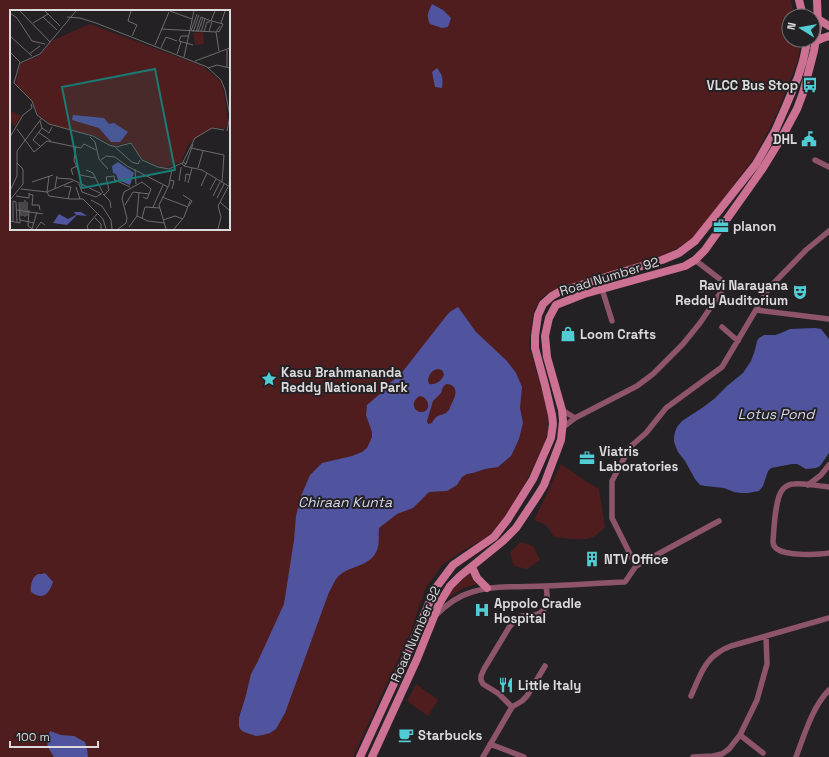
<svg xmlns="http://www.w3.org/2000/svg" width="829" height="757" font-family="'Space Grotesk',sans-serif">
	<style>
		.green { fill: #501d1e; fill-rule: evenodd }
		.water { fill: #50539e; fill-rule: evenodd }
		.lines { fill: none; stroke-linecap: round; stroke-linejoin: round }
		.street { stroke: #8e556a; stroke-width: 5.5 }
		.secondary { stroke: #cc7094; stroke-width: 8 }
		.labels { text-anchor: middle; stroke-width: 4; stroke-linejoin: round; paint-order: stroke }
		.poi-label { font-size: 13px; font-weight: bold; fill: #dcdadb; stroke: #242124; text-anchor: start }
		.street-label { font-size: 13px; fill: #dcdadb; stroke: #242124 }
		.water-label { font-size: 14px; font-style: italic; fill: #d5d8ee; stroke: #242124 }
		.inset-road { fill: none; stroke: #6e6b6d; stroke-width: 1 }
		.view { fill: #197b73; fill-opacity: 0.15; stroke: #197b73; stroke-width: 2 }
		.inset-edge { fill: none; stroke: #dcdadb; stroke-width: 2 }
	</style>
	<rect width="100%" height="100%" fill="#242124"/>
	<path class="green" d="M 0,0 L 791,0 L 794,16 L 789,16 L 789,40 L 800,40 L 801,42 L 798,60 L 790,81 L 774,120 L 754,158 L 693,239 L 665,255 L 551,292 L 541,298 L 534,310 L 531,326 L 529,346 L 548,412 L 548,429 L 544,444 L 532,470 L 519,495 L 505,516 L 488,537 L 462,551 L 442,565 L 425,589 L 410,634 L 353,757 L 0,757 ZM 11,11 L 229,11 L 229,229 L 11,229 Z
		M 561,464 L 587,482 L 599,489 L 605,527 C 602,530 599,533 595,536 C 586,542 565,538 554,537 L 546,525 L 534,520 Z
		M 521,542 L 533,546 L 540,560 L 527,569 L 514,566 L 510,552 Z
		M 470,573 L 472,579 L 477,584 L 464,588 L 445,599 C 453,589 460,581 470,573 Z
		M 416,684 L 438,700 L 428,716 L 407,701 Z"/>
	<path class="water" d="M 432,4 L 443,10 L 451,18 L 448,27 L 442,28 L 430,24 C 426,15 428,13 432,4 Z
		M 437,68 C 443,76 443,78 442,88 L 435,87 L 432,72 Z
		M 458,307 L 476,332 L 507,361 L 516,373 L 522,387 L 520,408 L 523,423 L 519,439 L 511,456 L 498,467 L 485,469 L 473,473 L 467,474 L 462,477 L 457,485 L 447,491 L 429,492 L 413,508 L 397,514 L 379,528 C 378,535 380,543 377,550 C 371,566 353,565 341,574 C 335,578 333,586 329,592 L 285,713 L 276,729 L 270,733 L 263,735 L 256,736 L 244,732 L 241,730 L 239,727 L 239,718 L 246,695 L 251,674 L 257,663 L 284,604 L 294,540 L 296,516 L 301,496 L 310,475 L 322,463 L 352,456 L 362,452 L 367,448 L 372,437 L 372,432 L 366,415 L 367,405 L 381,393 L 390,383 L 400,375 L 447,315 L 451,311 ZM 438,369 L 442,370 L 444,374 C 442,381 436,385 429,384 L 428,380 C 429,374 432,370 438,369 ZM 446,384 C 461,385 455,398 450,407 C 449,410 450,409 447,412 C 444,415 441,414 438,416 C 435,417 433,421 432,423 L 428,424 L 427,421 L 433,401 L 441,393 L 443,387 ZM 420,396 C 430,398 431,411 422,412 C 412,412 411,400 420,396 Z
		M 815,328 L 821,329 L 829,339 L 829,453 L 820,466 L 816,468 L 806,469 L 797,464 L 792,464 L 771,468 L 768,471 L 763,486 L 759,491 L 748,493 L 741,493 L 734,492 L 724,488 L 705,486 L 700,485 L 695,479 L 685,461 L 678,452 L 674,442 L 674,437 L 675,432 L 677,427 L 682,421 L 702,408 L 714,399 L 727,386 L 743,373 L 751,361 L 755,350 L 757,341 L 759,338 L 764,335 L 775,335 L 781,333 L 790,329 Z
		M 45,573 L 53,582 C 49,594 43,601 31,592 C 30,586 32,577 38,574 C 40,574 44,574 45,573 Z
		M 50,731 L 61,735 L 74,736 L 85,742 L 87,749 L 88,757 L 54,757 C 46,745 46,744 50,731 Z"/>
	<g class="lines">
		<path class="street" d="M 815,160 L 829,167
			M 602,289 L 612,321
			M 756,310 L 829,319
			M 722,327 L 738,341
			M 562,410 L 575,418
			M 562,428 L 575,418 L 637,386 L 653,374 L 683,344 L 700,323 L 721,292 L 723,285 L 721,280 L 695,260
			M 808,485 L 821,475 L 829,465
			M 829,487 C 818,486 805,483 794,484 C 790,484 786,486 783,489 C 775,497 774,529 773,541 C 773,545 774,547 777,549 C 786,556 818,555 829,553
			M 636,566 L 612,518 L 612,481 L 630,447 L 646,433 L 666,408 L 722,367 L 769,288 L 806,250 L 829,231
			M 436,615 C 446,605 458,596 472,592 C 495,585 521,587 545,586 C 572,585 599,583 625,582 L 636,566 L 719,521
			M 691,696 C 697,683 703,664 715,655 C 720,651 725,648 731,646 L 829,618
			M 512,707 L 522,701 L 527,696 L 545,666
			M 740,735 L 763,753
			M 490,744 L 524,757
			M 483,757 L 512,707 L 499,694 L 483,684 L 481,680 L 481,676 L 484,669 L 510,626 C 514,622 517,617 522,616 C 526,615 531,616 535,615 C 549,612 548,597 546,586
			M 693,757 L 713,756 L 722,754 L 729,749 L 740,735 L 757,700 L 767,664 L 766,636
			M 796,757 C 805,733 812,708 829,690"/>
		<path class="secondary" d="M 799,0 L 803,16
			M 818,19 L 829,26
			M 816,41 L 823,38 L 829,36
			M 472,567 L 477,578 L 487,588
			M 360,757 L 407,655 L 435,589 L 453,565 L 494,537 L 508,519 L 533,479 L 551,438 L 553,424 L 552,415 L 545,385 L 535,348 L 535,336 L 538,315 L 543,304 L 552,296 L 559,292 L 612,275 L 662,260 L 679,253 L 695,241 L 756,164 L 775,131 L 786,106 L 798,77 L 803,61 L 806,47 L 806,40
			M 372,757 L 417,659 L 439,604 L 450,586 L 460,576 L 503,541 L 516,528 L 538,495 L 544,485 L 561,440 L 563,421 L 562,410 L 547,357 L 545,336 L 549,318 L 556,305 L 584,294 L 685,266 L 695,260 L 705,250 L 763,168 L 782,137 L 797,109 L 803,93 L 814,51 L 818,26 L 817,0"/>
	</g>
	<defs>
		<g id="bus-bare" transform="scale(1.2)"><path d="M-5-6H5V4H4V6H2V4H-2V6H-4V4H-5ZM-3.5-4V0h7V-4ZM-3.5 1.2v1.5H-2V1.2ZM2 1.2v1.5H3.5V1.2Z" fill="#51ccd4" stroke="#242124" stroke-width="2.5" paint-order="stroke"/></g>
		<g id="civic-bare" transform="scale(1.2)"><path d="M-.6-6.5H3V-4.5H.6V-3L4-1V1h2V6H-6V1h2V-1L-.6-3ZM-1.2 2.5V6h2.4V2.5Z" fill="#51ccd4" stroke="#242124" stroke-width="2.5" paint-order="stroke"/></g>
		<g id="office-bare" transform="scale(1.2)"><path d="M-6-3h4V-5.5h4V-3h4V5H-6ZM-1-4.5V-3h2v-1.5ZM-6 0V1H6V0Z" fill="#51ccd4" stroke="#242124" stroke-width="2.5" paint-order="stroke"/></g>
		<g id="theatre-bare" transform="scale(1.2)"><path d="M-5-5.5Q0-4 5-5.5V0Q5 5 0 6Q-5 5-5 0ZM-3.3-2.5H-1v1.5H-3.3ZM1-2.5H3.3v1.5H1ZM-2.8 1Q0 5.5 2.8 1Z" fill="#51ccd4" stroke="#242124" stroke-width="2.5" paint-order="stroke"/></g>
		<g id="shop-bare" transform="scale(1.2)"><path d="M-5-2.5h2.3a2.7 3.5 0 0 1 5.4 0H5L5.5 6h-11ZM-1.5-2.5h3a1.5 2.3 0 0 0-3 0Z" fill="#51ccd4" stroke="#242124" stroke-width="2.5" paint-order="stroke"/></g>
		<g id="sight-bare" transform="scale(1.2)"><path d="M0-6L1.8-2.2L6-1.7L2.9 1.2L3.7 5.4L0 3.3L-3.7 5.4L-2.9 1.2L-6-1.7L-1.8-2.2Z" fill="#51ccd4" stroke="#242124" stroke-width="2.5" paint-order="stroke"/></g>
		<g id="building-bare" transform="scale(1.2)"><path d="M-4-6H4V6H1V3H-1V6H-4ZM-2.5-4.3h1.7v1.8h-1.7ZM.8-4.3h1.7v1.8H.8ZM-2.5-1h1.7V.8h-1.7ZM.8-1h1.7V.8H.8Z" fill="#51ccd4" stroke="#242124" stroke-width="2.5" paint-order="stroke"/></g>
		<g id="hospital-bare" transform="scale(1.2)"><path d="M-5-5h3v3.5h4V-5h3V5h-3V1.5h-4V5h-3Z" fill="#51ccd4" stroke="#242124" stroke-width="2.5" paint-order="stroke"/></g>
		<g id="restaurant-bare" transform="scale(1.2)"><path d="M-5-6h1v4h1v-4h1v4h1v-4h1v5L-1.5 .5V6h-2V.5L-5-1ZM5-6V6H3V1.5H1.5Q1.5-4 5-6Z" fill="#51ccd4" stroke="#242124" stroke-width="2.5" paint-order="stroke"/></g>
		<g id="cafe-bare" transform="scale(1.2)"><path d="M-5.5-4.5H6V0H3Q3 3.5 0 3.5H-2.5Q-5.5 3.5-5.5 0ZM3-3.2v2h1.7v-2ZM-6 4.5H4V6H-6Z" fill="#51ccd4" stroke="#242124" stroke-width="2.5" paint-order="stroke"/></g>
	</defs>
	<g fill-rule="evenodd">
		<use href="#bus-bare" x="810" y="85"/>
		<use href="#civic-bare" x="809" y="139"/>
		<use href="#office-bare" x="721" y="226"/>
		<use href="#theatre-bare" x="800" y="292"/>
		<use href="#shop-bare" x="568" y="334"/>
		<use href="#sight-bare" x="269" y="379"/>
		<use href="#office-bare" x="587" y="458"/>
		<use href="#building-bare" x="592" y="559"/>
		<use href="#hospital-bare" x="482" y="610"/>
		<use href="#restaurant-bare" x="506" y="685"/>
		<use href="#cafe-bare" x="406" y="735"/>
	</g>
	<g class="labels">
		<g class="poi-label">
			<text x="798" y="90" text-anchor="end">VLCC Bus Stop</text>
			<text x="797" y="144" text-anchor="end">DHL</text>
			<text x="733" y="231">planon</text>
			<text x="788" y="290" text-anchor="end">Ravi Narayana<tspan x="788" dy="15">Reddy Auditorium</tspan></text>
			<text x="580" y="339">Loom Crafts</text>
			<text x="281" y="377">Kasu Brahmananda<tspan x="281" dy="15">Reddy National Park</tspan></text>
			<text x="599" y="456">Viatris<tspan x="599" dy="15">Laboratories</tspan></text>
			<text x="604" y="564">NTV Office</text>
			<text x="494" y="608">Appolo Cradle<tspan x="494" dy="15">Hospital</tspan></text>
			<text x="518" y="690">Little Italy</text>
			<text x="418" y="740">Starbucks</text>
		</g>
		<g class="street-label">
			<text transform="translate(609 276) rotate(-17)" y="5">Road Number 92</text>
			<text transform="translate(415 634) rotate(-66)" y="5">Road Number 92</text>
		</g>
		<g class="water-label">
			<text x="776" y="419">Lotus Pond</text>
			<text x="345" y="507">Chiraan Kunta</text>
		</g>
	</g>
	<g transform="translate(10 10)">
		<rect width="220" height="220" fill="#242124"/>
		<path d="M 80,14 L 192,56 L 201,63 L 210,71 L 214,82 L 218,112 L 215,119 L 204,117 L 186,127 L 178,135 L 171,152 L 154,158 L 132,149 L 120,132 L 104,136 L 86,126 L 42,115 L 29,106 L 23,92 L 6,74 L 10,54 L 29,46 L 41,31 ZM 193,22 L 194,34 L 185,35 L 183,23 ZM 2,101 L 11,106 L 5,116 L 0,112 Z" fill="#501d1e"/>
		<path d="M 63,105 L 94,108 L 99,114 L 104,113 L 118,122 L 110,132 L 101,132 L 89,118 L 62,110 ZM 108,152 L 124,163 L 120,175 L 108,170 L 106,164 L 103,163 L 102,156 ZM 64,202 L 71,202 L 77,206 L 67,205 L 57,215 L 43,213 L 49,204 L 58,209 L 66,205 Z" fill="#50539e"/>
		<path class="inset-road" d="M 10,1 L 40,32M 35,1 L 50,16M 121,1 L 118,11 L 127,15M 160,1 L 182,9M 0,3 L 7,8 L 22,31 L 35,34M 33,7 L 47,20M 57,7 L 70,8 L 86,13 L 197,57 L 211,70 L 215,80 L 220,106 L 217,121M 23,13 L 38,4M 211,13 L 215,1M 151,19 L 206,22M 181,21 L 187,4M 183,22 L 189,5M 186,22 L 191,7 L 201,11 L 205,1M 188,22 L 193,8M 191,22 L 195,9M 194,22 L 197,12 L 200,12M 199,22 L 202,11 L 213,14 L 209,22 L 207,21M 0,26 L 22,46M 122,26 L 127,15M 178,26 L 171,26 L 169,31 L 183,35M 145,35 L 159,2M 151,38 L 156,27 L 167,31M 209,41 L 206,22 L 210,16M 0,42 L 10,52 L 4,73 L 22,91 L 27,105 L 39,114 L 83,126 L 99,135 L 106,137 L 121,133 L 132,150 L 148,157 L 159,159 L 172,153M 19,44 L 30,36M 167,44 L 171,32M 174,47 L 184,1M 185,51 L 220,38M 10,53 L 30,44 L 66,1M 217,57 L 217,40M 198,58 L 207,55 L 220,58M 30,111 L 32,118 L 39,123 L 42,117M 7,119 L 24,142 L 37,131 L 71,138 L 74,134 L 86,140M 28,122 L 41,131M 0,127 L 13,105 L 22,98 L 21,94M 80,127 L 85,132 L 89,149 L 98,159M 30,136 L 23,130 L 32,118M 66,136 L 64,150 L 70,165 L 85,168M 106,138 L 122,152 L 128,154 L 130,150M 181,138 L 214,145 L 212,172M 91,150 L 96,146 L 105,147 L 117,156 L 158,177M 173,152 L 176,154 L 174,156 L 172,154 L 185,128 L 202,118 L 214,120M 176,154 L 183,134M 174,156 L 192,160 L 220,177M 188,158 L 193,141M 125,159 L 126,174M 76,160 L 83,163 L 93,183M 63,165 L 61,159 L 67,156M 46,168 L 61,169 L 92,184M 105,170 L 120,177M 160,170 L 164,171 L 162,179M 169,171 L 171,157M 22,172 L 43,165M 175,172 L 176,164 L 180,165M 178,173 L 182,158M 69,174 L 72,182 L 86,187 L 91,184M 54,176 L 61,177 L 58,189M 191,176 L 197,163M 219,176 L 220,164M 66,177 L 70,189M 45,178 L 47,166M 11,179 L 37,182 L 39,186 L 60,189 L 73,189 L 93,209 L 96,219M 200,180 L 206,169M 0,181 L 7,166 L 7,141 L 31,109M 37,182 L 63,171M 37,182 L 39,166M 19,184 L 23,185 L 22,195 L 29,195 L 30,200M 93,184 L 100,191 L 101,198M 94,185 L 99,180 L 96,167 L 104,166 L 105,173M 173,185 L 182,191 L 179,196M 6,186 L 19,188 L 19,183M 203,186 L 210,172M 152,187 L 178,197M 207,188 L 214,174M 0,190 L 13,174 L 13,159 L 7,153M 15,190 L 15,207M 81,190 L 92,196 L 101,210 L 102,219M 3,191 L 6,192 L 7,212M 3,191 L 3,211M 11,192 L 11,206M 13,192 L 13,206M 17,192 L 17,206M 210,192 L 220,201M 115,195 L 123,182 L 139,184M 143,197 L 153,175M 7,200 L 33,204M 19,200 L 18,216 L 22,219M 127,206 L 138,211 L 154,213M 85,208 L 91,214 L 91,219M 132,208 L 135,197 L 150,198M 10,210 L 24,213M 153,210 L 165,206 L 173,209M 0,211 L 10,213 L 9,192M 119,217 L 127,206 L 129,182M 22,219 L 27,202M 26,219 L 31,212 L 35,215M 78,219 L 77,216 L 87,204M 108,219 L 116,213 L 117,208 L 112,189 L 114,182 L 132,172 L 141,179 L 137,189 L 133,187M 156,219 L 149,195 L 159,175 L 162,159M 164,219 L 174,207 L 180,191M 208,219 L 211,207 L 208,196 L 218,177"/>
		<path class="view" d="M 145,59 L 165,160 L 72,178 L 52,77 Z"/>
		<rect width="220" height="220" class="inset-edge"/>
	</g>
	<g transform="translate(801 28) rotate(281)"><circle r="19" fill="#242124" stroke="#6e6b6d"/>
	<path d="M0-3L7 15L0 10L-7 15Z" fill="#51ccd4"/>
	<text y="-6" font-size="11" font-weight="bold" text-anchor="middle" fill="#dcdadb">N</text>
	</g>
	<path d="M10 741v6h88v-6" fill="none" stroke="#dcdadb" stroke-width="2"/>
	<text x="16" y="741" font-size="12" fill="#dcdadb" stroke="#242124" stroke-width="3" paint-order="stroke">100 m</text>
</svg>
